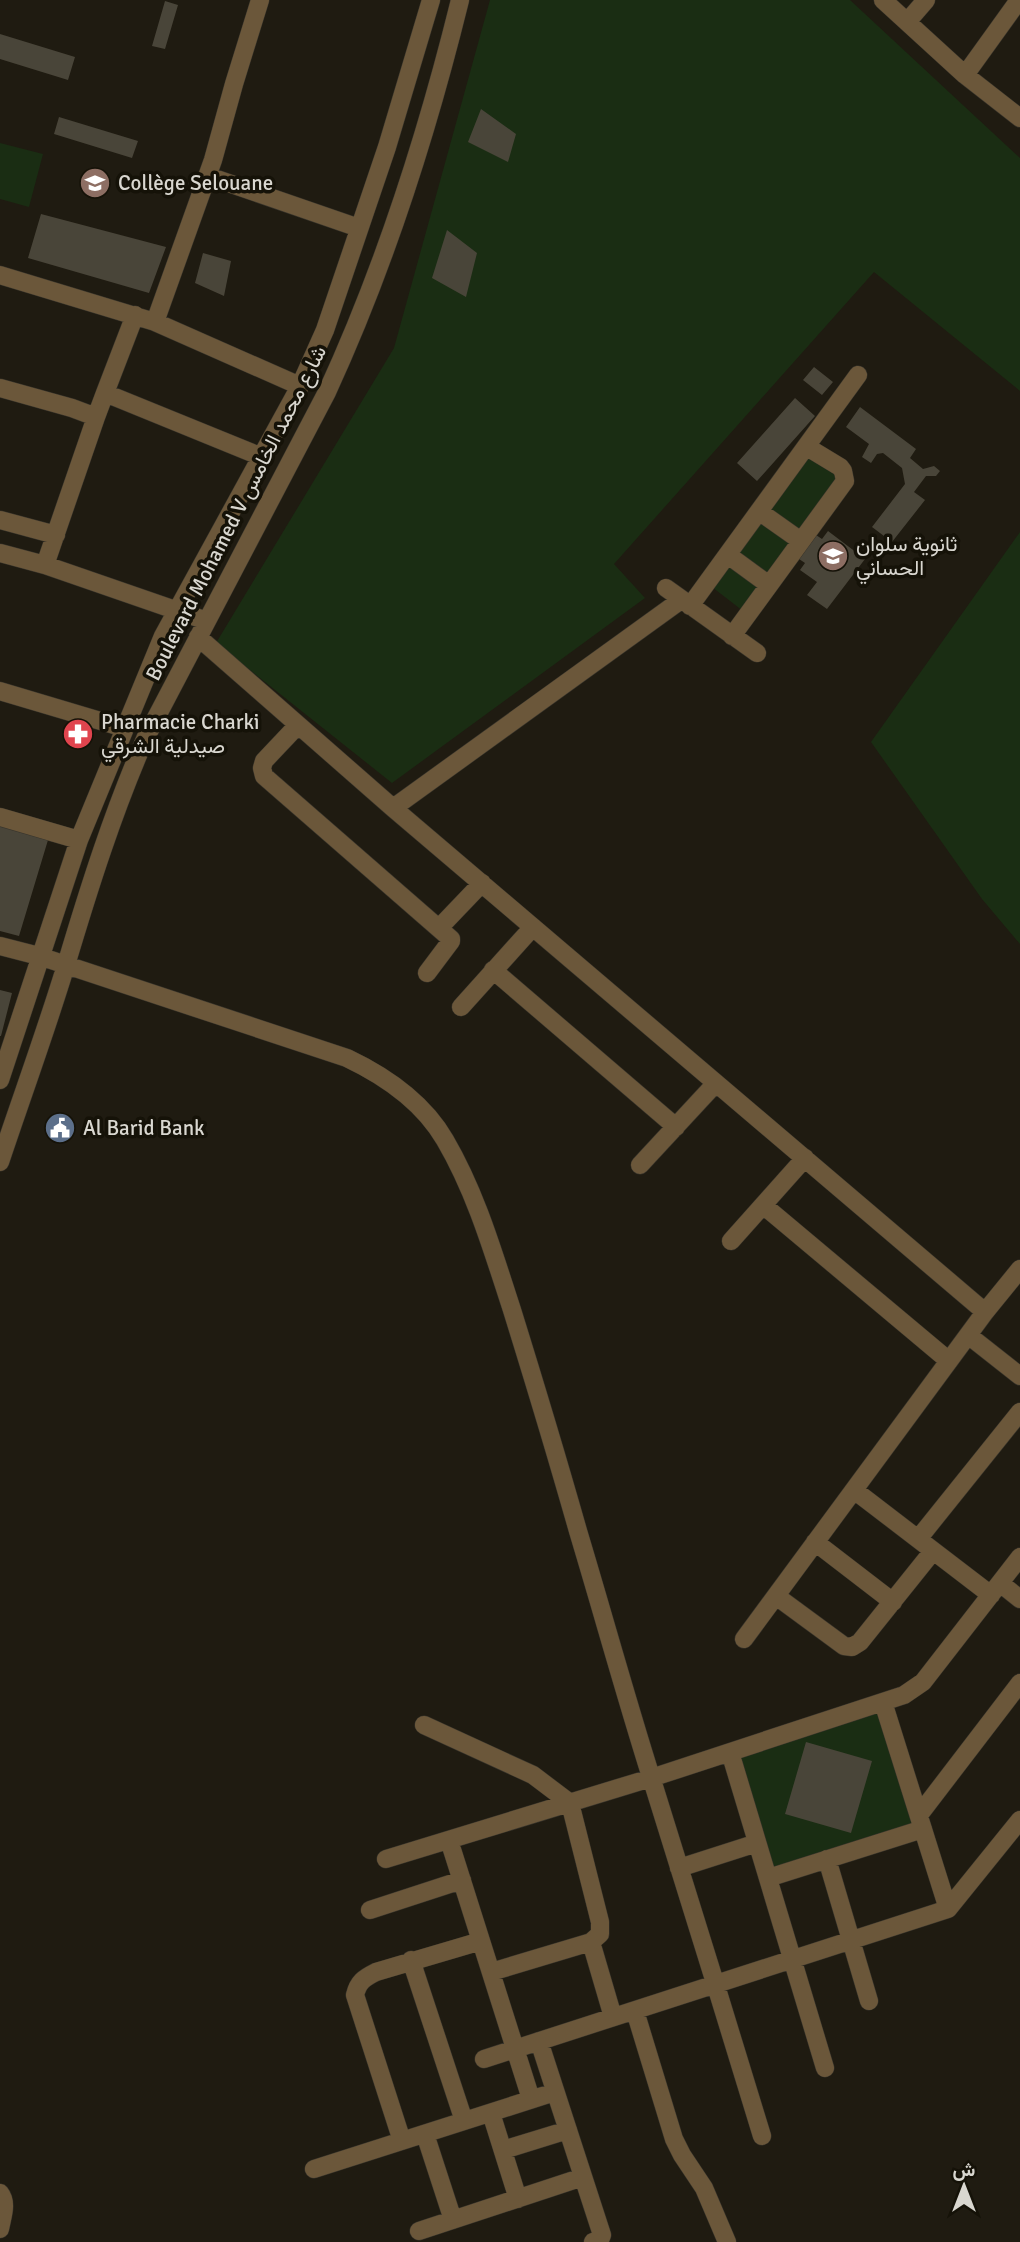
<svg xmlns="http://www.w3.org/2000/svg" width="1020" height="2242" font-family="Signika,Vazirmatn,sans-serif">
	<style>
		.green { fill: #1a2d13 }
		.building { fill: #494539 }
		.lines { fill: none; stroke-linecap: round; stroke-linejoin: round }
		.minor-casing { stroke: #39352c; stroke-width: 19 }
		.minor { stroke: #6b573a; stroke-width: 18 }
		.labels { text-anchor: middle; stroke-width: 7; stroke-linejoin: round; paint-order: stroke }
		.poi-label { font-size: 21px; fill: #d9d7d0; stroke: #151208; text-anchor: start }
		.street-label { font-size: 21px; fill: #d9d7d0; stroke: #151208 }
	</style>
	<rect width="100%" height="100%" fill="#1f1b11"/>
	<path class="green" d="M 490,0 L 850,0 L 1020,158 L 1020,391 L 874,272 L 614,564 L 645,598 L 392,783 L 216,643 L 394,348 Z
		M 0,143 L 43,154 L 29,207 L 0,199 Z
		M 807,455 L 839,478 L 799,534 L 767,510 Z
		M 760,518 L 793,541 L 767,577 L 734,553 Z
		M 1020,532 L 1020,944 L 982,899 L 871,742 Z
		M 731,563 L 762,586 L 743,611 L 712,587 Z
		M 880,1712 L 916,1828 L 775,1871 L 739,1756 Z"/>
	<path class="building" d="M 165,1 L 178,5 L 165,49 L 152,46 Z
		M 0,34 L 75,57 L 68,80 L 0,59 Z
		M 481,109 L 516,134 L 508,162 L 468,142 Z
		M 59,117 L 138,141 L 132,158 L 54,134 Z
		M 41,214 L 166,247 L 149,293 L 28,258 Z
		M 447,230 L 477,253 L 466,297 L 432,278 Z
		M 203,253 L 231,261 L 224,296 L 195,283 Z
		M 814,367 L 833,382 L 822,395 L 803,380 Z
		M 795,398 L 815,416 L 757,481 L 737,463 Z
		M 860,407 L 916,449 L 910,458 L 923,469 L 934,466 L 940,471 L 936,476 L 926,476 L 914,492 L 925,500 L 892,542 L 872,527 L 905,484 L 902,468 L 883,453 L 877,454 L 871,463 L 862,457 L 869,444 L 846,427 Z
		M 828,531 L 865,559 L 827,609 L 807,595 L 817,582 L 800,570 L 805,563 L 799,559 L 816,535 L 822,539 Z
		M 0,825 L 48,840 L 19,936 L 0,931 Z
		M 0,990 L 12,993 L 1,1036 L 0,1036 Z
		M 806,1742 L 872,1761 L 851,1833 L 785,1814 Z"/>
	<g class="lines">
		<g class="minor-casing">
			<path id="minor" d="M 883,0 L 965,75 L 1020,118
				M 907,22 L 926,0
				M 965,75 L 1019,0
				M 208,176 L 359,228
				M 0,275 L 155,322 L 300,386
				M 155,322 L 213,160 L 234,84 L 260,0
				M 0,388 L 72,408 L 96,417 L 45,565
				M 105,393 L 135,315
				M 96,417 L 105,393 L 262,457
				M 760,512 L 801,541
				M 0,520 L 56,535
				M 0,553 L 45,565 L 207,621
				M 728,555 L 769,585
				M 666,588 L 757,653
				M 690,606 L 858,375
				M 732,636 L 845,481 L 843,471 L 840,467 L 807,447
				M 198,637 L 393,808 L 985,1312 L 1020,1269
				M 0,691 L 124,728
				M 298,725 L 264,761 L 262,768 L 264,776 L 451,939 L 451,941 L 427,973
				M 393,808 L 681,600
				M 0,817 L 79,840
				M 439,928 L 482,883
				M 0,946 L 39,956 L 347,1058 C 387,1077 423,1102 445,1140 C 476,1193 493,1252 512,1310 C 535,1384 557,1457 578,1531 C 603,1614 626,1698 652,1780 C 689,1899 726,2017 762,2136
				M 493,970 L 676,1127
				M 461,1007 L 533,927
				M 0,1080 L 79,840 L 163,636 L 300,386 L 325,330 L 387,147 L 431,0
				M 0,1162 C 22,1096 46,1031 66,965 C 89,888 113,812 145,739 L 327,392 C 385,266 427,134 460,0
				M 640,1165 L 716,1083
				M 763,1205 L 949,1361
				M 731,1241 L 805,1158
				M 968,1335 L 1020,1376
				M 854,1490 L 991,1595
				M 918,1539 L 1020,1412
				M 815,1542 L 893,1602
				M 1000,1583 L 1020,1599
				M 776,1596 L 844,1646 L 852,1647 L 860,1642 L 933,1551
				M 744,1639 L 985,1312
				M 883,1702 L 948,1909
				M 424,1725 L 533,1775 L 570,1803 L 600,1922 L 600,1934 L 591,1942 L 491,1972
				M 730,1752 L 825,2068
				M 919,1815 L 1020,1683
				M 449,1840 L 531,2099
				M 386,1859 L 651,1778 L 904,1695 L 923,1682 L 1020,1557
				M 827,1859 L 869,2001
				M 679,1868 L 757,1843
				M 768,1878 L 923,1829
				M 370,1910 L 462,1880
				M 591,1942 L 613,2017
				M 411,1960 L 464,2121
				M 635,2011 L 674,2139 L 682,2155 L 704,2188 L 727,2242
				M 539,2041 L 602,2235 L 600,2240 L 593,2242
				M 484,2059 L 948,1909 L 1020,1820
				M 491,2113 L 518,2199
				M 425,2134 L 453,2220
				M 402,2141 L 355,1995 C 358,1982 364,1978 376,1972 L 481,1941
				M 503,2150 L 568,2130
				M 314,2169 L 555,2092
				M 0,2193 C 8,2203 2,2217 0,2229
				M 419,2231 L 583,2177"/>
		</g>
		<use href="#minor" class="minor"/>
	</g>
	<defs>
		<g id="school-disc" transform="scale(1.575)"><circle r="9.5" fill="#8d6e63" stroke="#151208"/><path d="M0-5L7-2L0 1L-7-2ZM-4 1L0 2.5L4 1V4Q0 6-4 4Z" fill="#fff"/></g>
		<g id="pharmacy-disc" transform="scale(1.575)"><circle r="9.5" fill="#e0444e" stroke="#151208"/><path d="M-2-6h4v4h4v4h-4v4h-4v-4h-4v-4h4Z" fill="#fff"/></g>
		<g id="civic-disc" transform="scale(1.575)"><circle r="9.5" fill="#5c6f8a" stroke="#151208"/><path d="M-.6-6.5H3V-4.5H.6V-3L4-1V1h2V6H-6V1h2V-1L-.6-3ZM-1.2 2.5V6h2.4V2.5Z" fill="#fff"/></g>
	</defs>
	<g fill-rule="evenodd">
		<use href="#school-disc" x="95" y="183"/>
		<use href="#school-disc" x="833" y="556"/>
		<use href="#pharmacy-disc" x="78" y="734"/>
		<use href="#civic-disc" x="60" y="1128"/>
	</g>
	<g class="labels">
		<g class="poi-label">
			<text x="118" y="190">Collège Selouane</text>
			<text x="856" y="551">ثانوية سلوان<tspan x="856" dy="24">الحساني</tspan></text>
			<text x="101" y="729">Pharmacie Charki<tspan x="101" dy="24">صيدلية الشرقي</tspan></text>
			<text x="83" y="1135">Al Barid Bank</text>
		</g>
		<g class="street-label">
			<text transform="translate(236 513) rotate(-63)" y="7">Boulevard Mohamed V شارع محمد الخامس</text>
		</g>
	</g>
	<g transform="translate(964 2186)" stroke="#151208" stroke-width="5" paint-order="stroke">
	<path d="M0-5L12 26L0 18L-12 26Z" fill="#d9d7d0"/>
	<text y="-10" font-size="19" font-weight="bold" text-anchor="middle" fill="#d9d7d0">ش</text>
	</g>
</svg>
